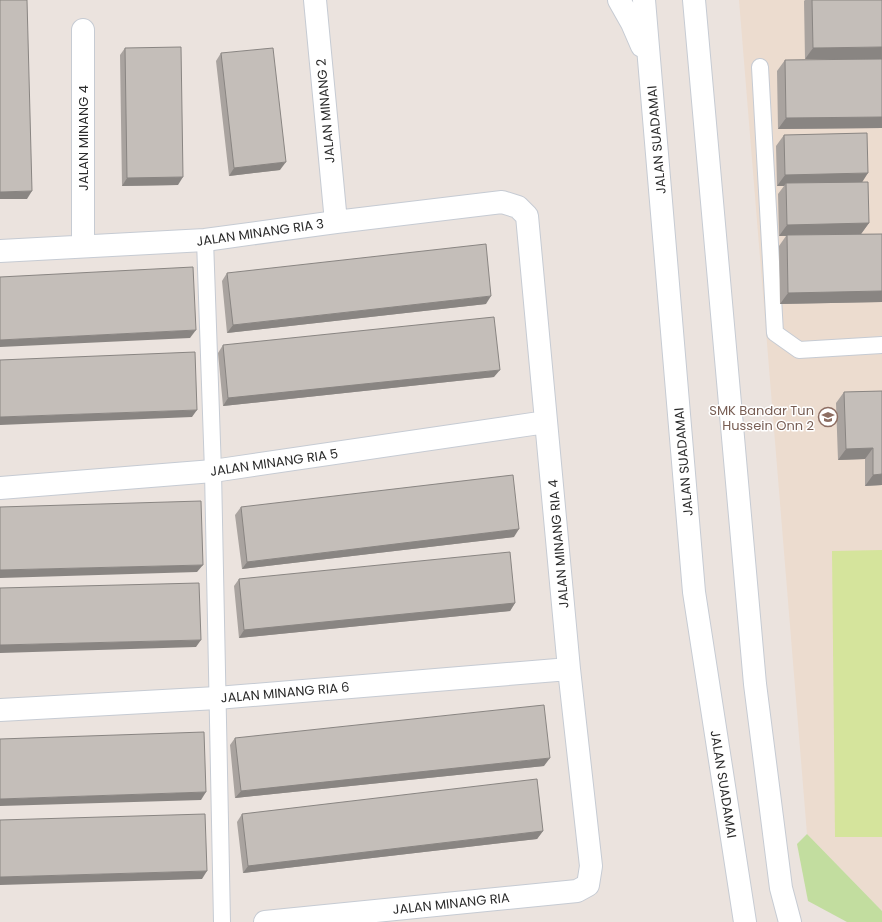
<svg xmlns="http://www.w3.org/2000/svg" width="882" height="922" font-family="Poppins,sans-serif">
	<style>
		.education { fill: #ecdccf }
		.green { fill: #c2dd9f }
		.pitch { fill: #d5e49c }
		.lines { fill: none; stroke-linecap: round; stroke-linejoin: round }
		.service-casing { stroke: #c6cbd3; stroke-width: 18 }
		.minor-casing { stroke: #c6cbd3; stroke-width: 24 }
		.secondary-casing { stroke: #c6cbd3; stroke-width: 24 }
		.service { stroke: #fff; stroke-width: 16 }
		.minor { stroke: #fff; stroke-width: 22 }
		.secondary { stroke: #fff; stroke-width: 22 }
		.wall { fill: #a9a39f }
		.shaded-wall { fill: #898582 }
		.building { fill: #c4beb9; stroke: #898582 }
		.labels { text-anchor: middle; stroke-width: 3; stroke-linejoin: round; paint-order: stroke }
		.street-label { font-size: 13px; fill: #2b2b2b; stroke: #fff }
		.education-label { font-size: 13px; fill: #785e54; stroke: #fff; text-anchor: end }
	</style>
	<rect width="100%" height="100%" fill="#ebe3de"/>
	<path class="education" d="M 739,0 L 882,0 L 882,911 L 807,834 Z"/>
	<path class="green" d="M 807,834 L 882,911 L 882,922 L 847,922 L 808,901 L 797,844 Z"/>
	<path class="pitch" d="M 882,550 L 882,837 L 835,837 L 832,551 Z"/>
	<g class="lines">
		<g class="service-casing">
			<path id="service" d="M 760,67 L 775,333 L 799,350 L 882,345
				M 205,240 L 213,471 L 222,922"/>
		</g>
		<g class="minor-casing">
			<path id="minor" d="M 315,0 L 336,222
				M 83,246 L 83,30
				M 0,251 L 205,240 L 336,222 L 502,202 L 518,207 L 527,216 L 569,669 L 591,866 L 588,885 L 577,891 L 265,922
				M 0,488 L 213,471 L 546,422
				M 0,710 L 217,698 L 569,669"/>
		</g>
		<g class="secondary-casing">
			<path id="secondary" d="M 619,0 L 632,23 L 642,46
				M 644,0 L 694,592 L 745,922
				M 694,0 L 755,684 L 781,888 L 790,922"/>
		</g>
		<use href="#service" class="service"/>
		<use href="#minor" class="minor"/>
		<use href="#secondary" class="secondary"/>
	</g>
	<path class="wall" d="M 805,0 L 882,0 L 805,59 L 804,1 Z
		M 125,48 L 178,185 L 122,186 L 120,55 Z
		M 221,53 L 280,170 L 229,176 L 216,61 Z
		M 882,59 L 882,128 L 778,129 L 777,71 L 785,60 Z
		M 784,135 L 862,182 L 869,223 L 861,234 L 882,234 L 882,302 L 780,304 L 779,246 L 786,236 L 779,236 L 778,194 L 784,186 L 777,186 L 776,146 Z
		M 227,273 L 486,304 L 227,333 L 222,281 Z
		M 223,345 L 494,377 L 223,406 L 218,353 Z
		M 882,391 L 882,485 L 865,486 L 865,459 L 838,460 L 836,403 L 844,392 Z
		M 241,507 L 514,537 L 242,569 L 235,515 Z
		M 239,579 L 515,603 L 510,611 L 239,638 L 234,586 Z
		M 235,738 L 544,766 L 235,798 L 230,745 Z
		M 242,814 L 543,831 L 537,839 L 243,873 L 237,822 Z"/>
	<path class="shaded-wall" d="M 882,47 L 882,59 L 805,59 L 813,48 Z
		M 882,117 L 882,128 L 778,129 L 786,118 Z
		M 286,162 L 280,170 L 229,176 L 234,168 Z
		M 868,173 L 861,184 L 786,183 L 784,186 L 777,186 L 785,175 Z
		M 183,177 L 178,185 L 122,186 L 127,178 Z
		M 32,191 L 27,199 L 0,199 L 0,192 Z
		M 869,223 L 861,234 L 779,236 L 787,225 Z
		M 882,291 L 882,302 L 780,304 L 788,293 Z
		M 491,296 L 486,304 L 227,333 L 233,325 Z
		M 196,330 L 190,338 L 0,347 L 0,340 Z
		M 500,370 L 494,377 L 223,406 L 228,398 Z
		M 197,410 L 192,417 L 0,425 L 0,417 Z
		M 873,448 L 865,459 L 838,460 L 846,449 Z
		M 882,474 L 882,485 L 865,486 L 873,475 Z
		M 519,529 L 514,537 L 242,569 L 247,562 Z
		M 203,565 L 197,572 L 0,578 L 0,570 Z
		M 515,603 L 510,611 L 239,638 L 244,630 Z
		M 201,640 L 196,647 L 0,653 L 0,645 Z
		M 550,758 L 544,766 L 235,798 L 241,791 Z
		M 206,792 L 201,800 L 0,806 L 0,799 Z
		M 543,831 L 537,839 L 243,873 L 248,866 Z
		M 207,871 L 202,879 L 0,885 L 0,877 Z"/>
	<path class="building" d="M 0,0 L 27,0 L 32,191 L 0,192 Z
		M 812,0 L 882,0 L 882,47 L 813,48 Z
		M 181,47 L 183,177 L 127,178 L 125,48 Z
		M 273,48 L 286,162 L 234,168 L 221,53 Z
		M 882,59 L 882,117 L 786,118 L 785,60 Z
		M 867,133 L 868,173 L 785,175 L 784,135 Z
		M 868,182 L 869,223 L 787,225 L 786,183 Z
		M 882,234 L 882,291 L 788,293 L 787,235 Z
		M 486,244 L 491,296 L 233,325 L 227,273 Z
		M 193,267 L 196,330 L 0,340 L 0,277 Z
		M 494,317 L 500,370 L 228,398 L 223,345 Z
		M 195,352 L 197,410 L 0,417 L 0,360 Z
		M 882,391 L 882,474 L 873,475 L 873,448 L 846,449 L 844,392 Z
		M 513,475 L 519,529 L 247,562 L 241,507 Z
		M 201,501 L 203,565 L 0,570 L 0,507 Z
		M 510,552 L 515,603 L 244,630 L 239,579 Z
		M 199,583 L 201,640 L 0,645 L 0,588 Z
		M 544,705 L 550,758 L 241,791 L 235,738 Z
		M 204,732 L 206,792 L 0,799 L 0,739 Z
		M 537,779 L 543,831 L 248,866 L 242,814 Z
		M 205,814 L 207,871 L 0,877 L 0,820 Z"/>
	<defs>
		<g id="school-ring" transform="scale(1)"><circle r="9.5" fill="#fff" stroke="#8d6e63" stroke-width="1.5"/><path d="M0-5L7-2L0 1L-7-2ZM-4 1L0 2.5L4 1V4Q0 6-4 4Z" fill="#8d6e63"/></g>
	</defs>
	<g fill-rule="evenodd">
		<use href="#school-ring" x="828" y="417"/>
	</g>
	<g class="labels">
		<g class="street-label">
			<text transform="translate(325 111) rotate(-95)" y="5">JALAN MINANG 2</text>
			<text transform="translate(83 138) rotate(-90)" y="5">JALAN MINANG 4</text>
			<text transform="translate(656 140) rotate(-95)" y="5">JALAN SUADAMAI</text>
			<text transform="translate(260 232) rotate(-8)" y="5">JALAN MINANG RIA 3</text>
			<text transform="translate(274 462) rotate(-8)" y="5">JALAN MINANG RIA 5</text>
			<text transform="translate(683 462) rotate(-95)" y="5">JALAN SUADAMAI</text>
			<text transform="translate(558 544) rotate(-95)" y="5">JALAN MINANG RIA 4</text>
			<text transform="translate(285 692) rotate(-5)" y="5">JALAN MINANG RIA 6</text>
			<text transform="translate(724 784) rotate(81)" y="5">JALAN SUADAMAI</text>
			<text transform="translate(451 903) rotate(-6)" y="5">JALAN MINANG RIA</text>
		</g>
		<g class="education-label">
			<text x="814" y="415">SMK Bandar Tun<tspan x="814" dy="15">Hussein Onn 2</tspan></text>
		</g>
	</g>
</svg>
